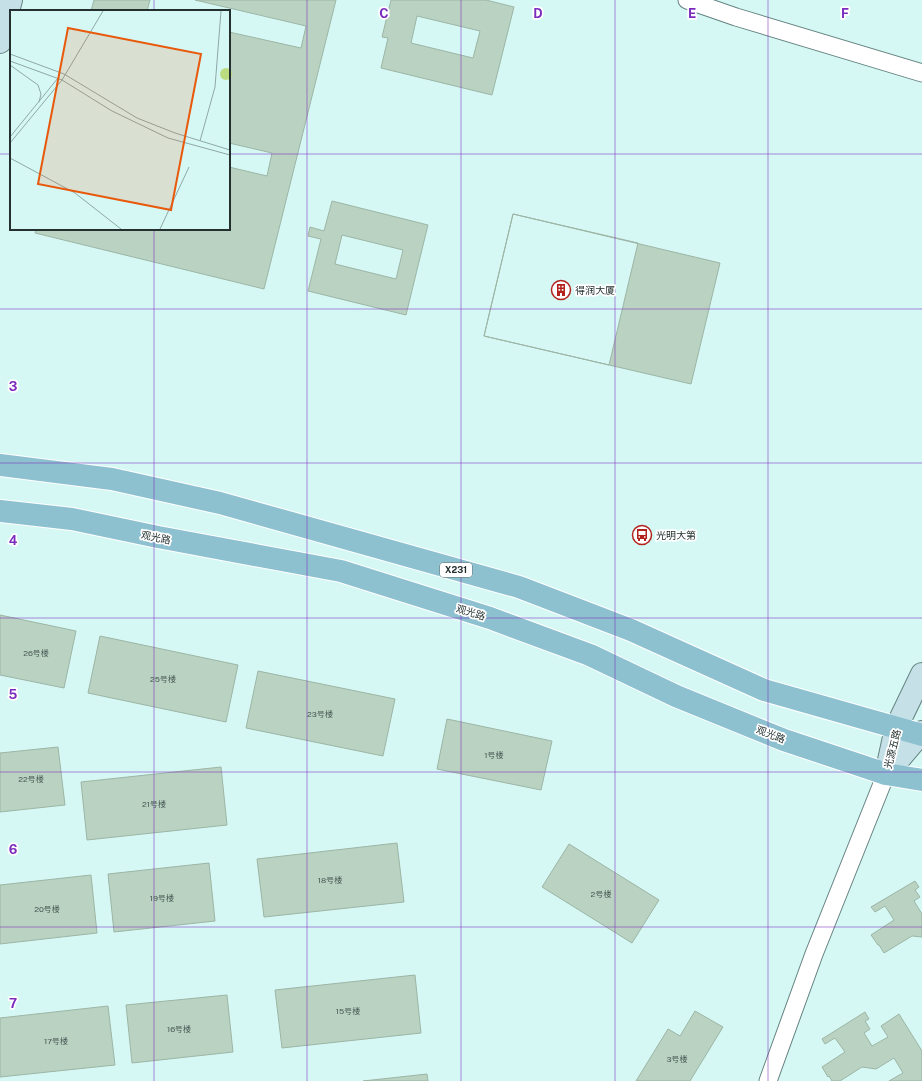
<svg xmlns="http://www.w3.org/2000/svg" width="922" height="1081" font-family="'Public Sans','Noto Sans SC',sans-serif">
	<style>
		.building { fill: #b9d2c2; stroke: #9cb5a5; fill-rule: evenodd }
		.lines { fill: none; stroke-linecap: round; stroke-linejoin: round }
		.street-casing { stroke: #648380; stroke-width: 19 }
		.secondary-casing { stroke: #648380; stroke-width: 24 }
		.primary-casing { stroke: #fff; stroke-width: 24 }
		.street { stroke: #fff; stroke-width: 17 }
		.secondary { stroke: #c6e0e8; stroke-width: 22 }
		.primary { stroke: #8dc1d0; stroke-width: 22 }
		.grid { fill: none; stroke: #7b2cbf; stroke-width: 1; stroke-opacity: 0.55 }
		.labels { text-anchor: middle; stroke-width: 3.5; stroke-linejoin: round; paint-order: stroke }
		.number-label { font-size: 8px; fill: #485854 }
		.shield { fill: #fff; stroke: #656e6d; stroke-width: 1 }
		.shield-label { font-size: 9px; font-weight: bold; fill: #23302f }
		.poi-label { font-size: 10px; fill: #23302f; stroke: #fff; text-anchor: start }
		.street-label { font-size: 10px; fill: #23302f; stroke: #fff }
		.inset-road { fill: none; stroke: #8ea8a6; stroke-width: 1 }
		.view { fill: #e8590c; fill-opacity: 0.15; stroke: #e8590c; stroke-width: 2 }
		.inset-edge { fill: none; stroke: #23302f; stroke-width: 2 }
		.grid-label { font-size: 13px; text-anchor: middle; font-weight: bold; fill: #7b2cbf; stroke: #fff; stroke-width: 3.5; stroke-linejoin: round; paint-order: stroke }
	</style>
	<rect width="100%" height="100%" fill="#d6f8f5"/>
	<path class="building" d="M 94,0 L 150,0 L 147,11 L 91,11 Z
		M 195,0 L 336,0 L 264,289 L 35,233 L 36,229 L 229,229 L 229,167 L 267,176 L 272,153 L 229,143 L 229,32 L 301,48 L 306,26 Z
		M 391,0 L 486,0 L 514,7 L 492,95 L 381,68 L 388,38 L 382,37 ZM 417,16 L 480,31 L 473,58 L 411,43 Z
		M 332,201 L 428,225 L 406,315 L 308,291 L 321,239 L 308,236 L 310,227 L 324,231 ZM 342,235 L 403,250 L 396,279 L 335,264 Z
		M 513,214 L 638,243 L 609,365 L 484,336 Z
		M 513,214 L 720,263 L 691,384 L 484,336 Z
		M 0,615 L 76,631 L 64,688 L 0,675 Z
		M 100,636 L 238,665 L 226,722 L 88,693 Z
		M 258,671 L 395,699 L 383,756 L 246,728 Z
		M 447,719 L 552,741 L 541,790 L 437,769 Z
		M 58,747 L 65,805 L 0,812 L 0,753 Z
		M 221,767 L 227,825 L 87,840 L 81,782 Z
		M 397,843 L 404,902 L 264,917 L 257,859 Z
		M 569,844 L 659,900 L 632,943 L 542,887 Z
		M 209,863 L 215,921 L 114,932 L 108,874 Z
		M 91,875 L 97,933 L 0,944 L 0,885 Z
		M 915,881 L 919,887 L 915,890 L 920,897 L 914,901 L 922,914 L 922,937 L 912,936 L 884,953 L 879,945 L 878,945 L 871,935 L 894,920 L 885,906 L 875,912 L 871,907 Z
		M 415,975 L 421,1033 L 282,1048 L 275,990 Z
		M 227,995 L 233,1052 L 132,1063 L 126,1005 Z
		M 108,1006 L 115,1065 L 0,1077 L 0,1018 Z
		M 695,1011 L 723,1027 L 690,1081 L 636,1081 L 668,1029 L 680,1036 Z
		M 865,1012 L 869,1019 L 865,1021 L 870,1029 L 864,1033 L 872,1046 L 888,1037 L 881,1026 L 899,1014 L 922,1051 L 922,1081 L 889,1081 L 903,1073 L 894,1058 L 876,1069 L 862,1067 L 840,1081 L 832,1081 L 829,1076 L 828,1077 L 822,1067 L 845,1052 L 835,1038 L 825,1044 L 822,1039 Z
		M 427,1074 L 428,1081 L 363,1081 Z"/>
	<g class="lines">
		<g class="street-casing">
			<path id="street" d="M 687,0 L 736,17 L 922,73
				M 768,1081 L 814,954 L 886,774"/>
		</g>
		<g class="secondary-casing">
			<path id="secondary" d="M 0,42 L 11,0
				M 888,772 L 922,732
				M 886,774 L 896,728 L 922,674"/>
		</g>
		<g class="primary-casing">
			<path id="primary" d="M 0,465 L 112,479 L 220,503 L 519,587 L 631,630 L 764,690 L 922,735
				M 0,511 L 72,519 L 158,537 L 341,571 L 490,618 L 590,655 L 676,696 L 784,740 L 886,774 L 922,780"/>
		</g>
		<use href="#street" class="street"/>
		<use href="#secondary" class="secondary"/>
		<use href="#primary" class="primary"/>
	</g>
	<path class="grid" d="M 154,0 L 154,11M 307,0 L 307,1081M 461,0 L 461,1081M 615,0 L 615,1081M 768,0 L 768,1081M 0,154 L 11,154M 229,154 L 922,154M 154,229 L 154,1081M 0,309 L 922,309M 0,463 L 922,463M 0,618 L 922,618M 0,772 L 922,772M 0,927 L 922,927"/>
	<defs>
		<g id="building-ring" transform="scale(1)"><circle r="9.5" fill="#fff" stroke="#b2231d" stroke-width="1.5"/><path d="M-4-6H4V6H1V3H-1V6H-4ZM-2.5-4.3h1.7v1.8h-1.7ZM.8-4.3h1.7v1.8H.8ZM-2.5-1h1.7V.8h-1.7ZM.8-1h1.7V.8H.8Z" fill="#b2231d"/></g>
		<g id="bus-ring" transform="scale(1)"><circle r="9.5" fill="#fff" stroke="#b2231d" stroke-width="1.5"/><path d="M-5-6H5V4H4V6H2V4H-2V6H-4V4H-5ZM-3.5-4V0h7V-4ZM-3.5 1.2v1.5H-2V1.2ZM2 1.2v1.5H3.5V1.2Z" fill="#b2231d"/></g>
	</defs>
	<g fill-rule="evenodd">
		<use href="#building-ring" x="561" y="290"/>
		<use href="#bus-ring" x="642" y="535"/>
	</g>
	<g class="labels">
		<g class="number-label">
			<text x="36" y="656">26号楼</text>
			<text x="163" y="682">25号楼</text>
			<text x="320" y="717">23号楼</text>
			<text x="494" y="758">1号楼</text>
			<text x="31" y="782">22号楼</text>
			<text x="154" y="807">21号楼</text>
			<text x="330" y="883">18号楼</text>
			<text x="601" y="897">2号楼</text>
			<text x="162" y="901">19号楼</text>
			<text x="47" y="912">20号楼</text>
			<text x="348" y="1014">15号楼</text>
			<text x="179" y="1032">16号楼</text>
			<text x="56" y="1044">17号楼</text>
			<text x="677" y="1062">3号楼</text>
		</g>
		<rect class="shield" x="440" y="563" width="32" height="14" rx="3"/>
		<g class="shield-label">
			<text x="456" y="573">X231</text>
		</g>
		<g class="poi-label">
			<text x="575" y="294">得润大厦</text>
			<text x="656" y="539">光明大第</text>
		</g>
		<g class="street-label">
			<text transform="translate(156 537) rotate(11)" y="4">观光路</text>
			<text transform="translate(471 612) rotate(17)" y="4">观光路</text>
			<text transform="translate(771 734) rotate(21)" y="4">观光路</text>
			<text transform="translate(892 749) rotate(-76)" y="4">光源五路</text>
		</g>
	</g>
	<g transform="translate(10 10)">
		<rect width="220" height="220" fill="#d6f8f5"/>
		<path d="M210 64a6 6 0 1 1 12 0a6 6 0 1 1-12 0Z" fill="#bcdc80"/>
		<path class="inset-road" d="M 0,44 L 54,64 L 127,108 L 165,123 L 220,140M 0,51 L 52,70 L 102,101 L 158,128 L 220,145M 0,55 L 28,75 L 31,84 L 29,92M 0,127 L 48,68M 190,131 L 205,77 L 211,1M 0,133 L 52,70 L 93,1M 0,148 L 65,183 L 111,219M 150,219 L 179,157"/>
		<path class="view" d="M 58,18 L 191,44 L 161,200 L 28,174 Z"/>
		<rect width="220" height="220" class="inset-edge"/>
	</g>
	<g class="grid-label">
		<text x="384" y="18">C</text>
		<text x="538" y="18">D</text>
		<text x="692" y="18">E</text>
		<text x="845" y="18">F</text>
		<text x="13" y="391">3</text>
		<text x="13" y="545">4</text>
		<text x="13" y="699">5</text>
		<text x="13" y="854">6</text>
		<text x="13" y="1008">7</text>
	</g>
</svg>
